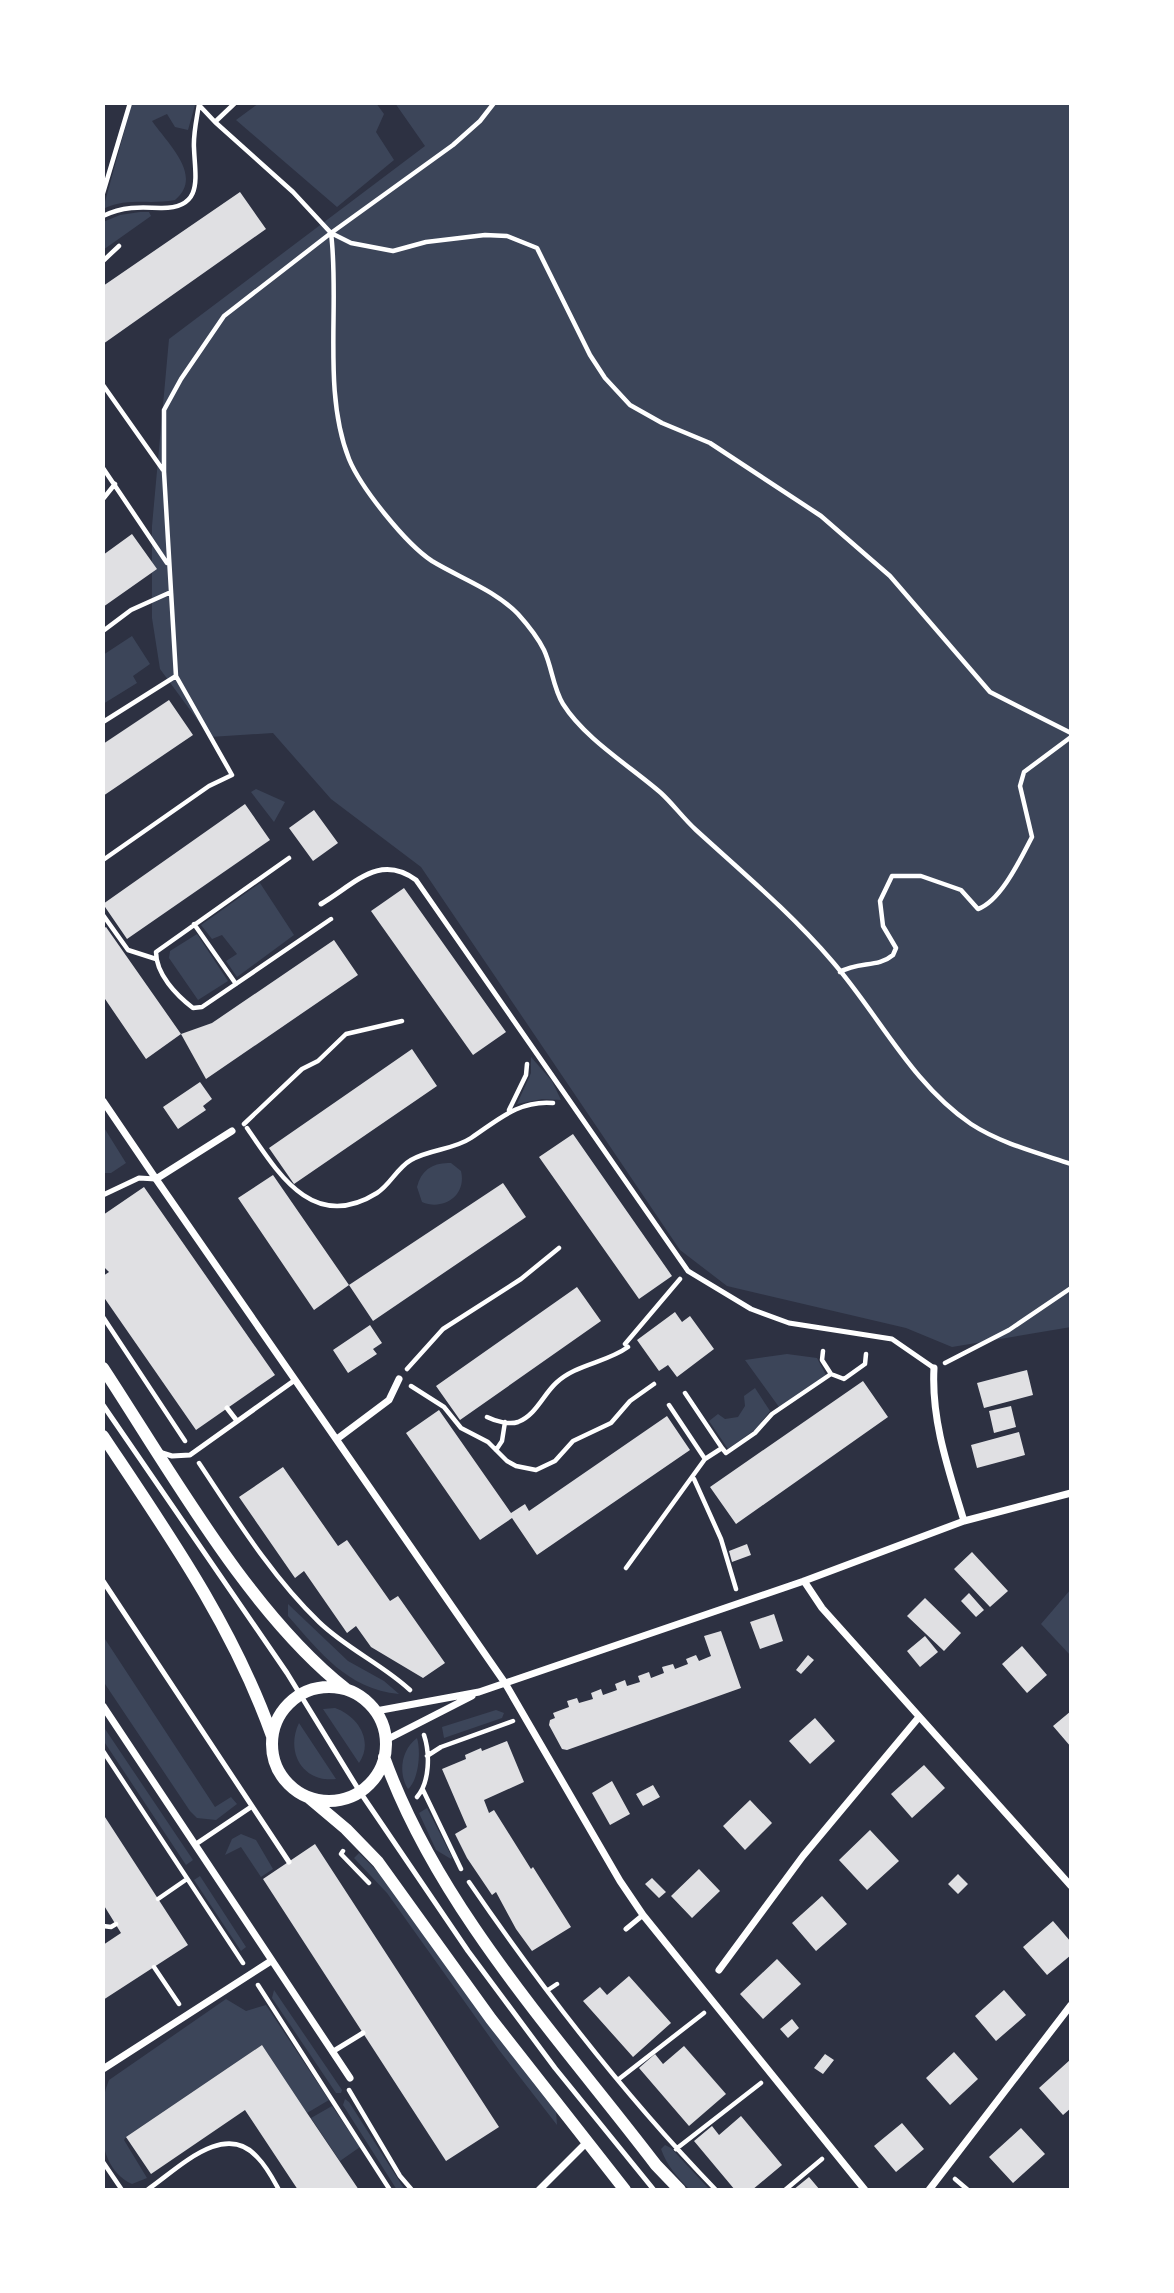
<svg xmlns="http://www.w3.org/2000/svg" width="1174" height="2293" font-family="'DejaVu Sans',sans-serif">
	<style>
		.green { fill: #3c4559 }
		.building { fill: #e0e0e3 }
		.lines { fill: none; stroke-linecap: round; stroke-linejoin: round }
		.path { stroke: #fff; stroke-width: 4.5 }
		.service { stroke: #fff; stroke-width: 5 }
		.minor { stroke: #fff; stroke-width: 7 }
		.tertiary { stroke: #fff; stroke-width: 12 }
	</style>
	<rect width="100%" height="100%" fill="#2d3142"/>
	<path class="green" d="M 132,103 L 195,105 L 188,130 L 175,127 L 167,114 L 152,121 C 168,144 204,176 175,200 C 150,205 128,197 103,209 Z
		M 259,103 L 376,103 L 384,114 L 376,132 L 394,160 L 337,207 L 236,120 Z
		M 395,103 L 1071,103 L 1071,1327 L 952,1347 L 906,1328 L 727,1286 L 680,1250 L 421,867 L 331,799 L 273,733 L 210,737 L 160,669 L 152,618 L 152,526 L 169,339 L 425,146 Z
		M 140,212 L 149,212 L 151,216 L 103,250 L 103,222 L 120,215 Z
		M 132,636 L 150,664 L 133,676 L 137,683 L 103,704 L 103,655 Z
		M 256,789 L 285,802 L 274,822 L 251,792 Z
		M 260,883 L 294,935 L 237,977 L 226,961 L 237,954 L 222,935 L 212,939 L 201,925 Z
		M 197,934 L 228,981 L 198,1000 L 169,958 L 170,951 Z
		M 531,1057 L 552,1081 L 561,1100 L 542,1099 L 517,1104 L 531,1073 Z
		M 103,1126 L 126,1163 L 111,1173 L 103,1173 Z
		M 451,1163 L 461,1171 C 467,1196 443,1211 422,1202 L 417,1187 C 421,1170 433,1162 451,1163 Z
		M 787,1354 L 817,1358 L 826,1375 L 779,1407 L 745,1360 Z
		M 755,1388 L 770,1411 L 756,1429 L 728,1449 L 709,1421 L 718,1414 L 725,1419 L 738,1417 L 745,1406 L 744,1396 Z
		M 1071,1589 L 1071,1656 L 1041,1624 Z
		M 288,1604 L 348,1661 L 384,1681 L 399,1694 C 347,1689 320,1652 288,1616 Z
		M 103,1636 L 215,1807 L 231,1797 L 237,1804 L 216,1820 L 197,1818 L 190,1811 L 103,1681 Z
		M 335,1708 C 358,1716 374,1741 359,1763 L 323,1709 Z
		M 496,1710 L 504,1713 L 502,1718 L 444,1738 L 442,1727 Z
		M 299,1723 L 336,1779 C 303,1783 285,1752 299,1723 Z
		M 103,1726 L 193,1860 L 186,1865 L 103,1740 Z
		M 417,1738 C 421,1751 419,1780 408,1789 C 398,1773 401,1750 417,1738 Z
		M 427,1808 L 452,1857 L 451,1859 L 436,1850 L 419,1813 Z
		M 241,1834 L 256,1840 L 273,1869 L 261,1877 L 241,1847 L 225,1855 L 232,1839 Z
		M 359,1853 L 379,1873 L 556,2111 L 557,2125 L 499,2050 L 387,1893 L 354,1858 Z
		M 200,1876 L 246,1947 L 241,1951 L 194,1880 Z
		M 274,1990 L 342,2090 L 341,2093 L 336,2093 L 272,1998 Z
		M 226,1999 L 246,2011 L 266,2005 L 329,2100 L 307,2113 L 262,2045 L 126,2137 L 124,2140 L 147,2178 L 132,2184 C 96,2168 96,2112 109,2080 Z
		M 345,2099 L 349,2102 L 405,2190 L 397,2190 L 343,2105 Z
		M 332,2106 L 360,2147 L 340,2161 L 311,2118 Z
		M 665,2145 L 671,2148 L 710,2190 L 690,2190 C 677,2177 667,2166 661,2149 Z"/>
	<path class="building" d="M 240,192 L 266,229 L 103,344 L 103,286 Z
		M 132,534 L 157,569 L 103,607 L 103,555 Z
		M 169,700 L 193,735 L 103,796 L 103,744 Z
		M 245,804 L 270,840 L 127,939 L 103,904 Z
		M 314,810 L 338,843 L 313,861 L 289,828 Z
		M 404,888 L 506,1032 L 473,1055 L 371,911 Z
		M 106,927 L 181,1034 L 146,1059 L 103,996 L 103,929 Z
		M 334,940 L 358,975 L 206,1079 L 181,1034 L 212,1023 Z
		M 412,1049 L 437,1086 L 294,1184 L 269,1148 Z
		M 200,1082 L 212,1099 L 203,1106 L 206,1110 L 178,1129 L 163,1107 Z
		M 573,1134 L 672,1276 L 639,1299 L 539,1157 Z
		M 273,1175 L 349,1285 L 314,1310 L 238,1198 Z
		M 503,1183 L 526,1217 L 373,1321 L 349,1285 Z
		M 144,1187 L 275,1375 L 196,1430 L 103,1296 L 103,1276 L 109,1272 L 103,1266 L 103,1215 Z
		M 577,1287 L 601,1321 L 460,1420 L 436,1386 Z
		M 675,1312 L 682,1322 L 690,1316 L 714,1349 L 677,1377 L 668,1365 L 659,1371 L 637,1340 Z
		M 370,1325 L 382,1343 L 373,1349 L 377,1354 L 348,1373 L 333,1350 Z
		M 1027,1370 L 1033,1395 L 984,1408 L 977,1383 Z
		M 863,1381 L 888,1417 L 736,1524 L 710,1487 Z
		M 1011,1406 L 1016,1427 L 994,1433 L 989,1411 Z
		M 439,1410 L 511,1513 L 525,1504 L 529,1511 L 667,1416 L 690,1450 L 537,1555 L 512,1518 L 480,1540 L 406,1433 Z
		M 1019,1432 L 1025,1455 L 977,1468 L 971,1445 Z
		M 283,1467 L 338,1546 L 347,1540 L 390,1601 L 398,1596 L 445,1663 L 423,1678 L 371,1647 L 356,1626 L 347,1633 L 304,1571 L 295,1578 L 239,1497 Z
		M 747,1544 L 751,1555 L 732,1562 L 729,1551 Z
		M 972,1552 L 1008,1591 L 990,1607 L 954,1569 Z
		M 969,1593 L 984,1610 L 976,1617 L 961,1601 Z
		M 925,1598 L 961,1633 L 944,1651 L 907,1616 Z
		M 774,1614 L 783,1641 L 760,1649 L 750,1622 Z
		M 721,1631 L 741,1688 L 567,1750 L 562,1749 L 549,1725 L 550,1720 L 555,1718 L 553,1713 L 569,1707 L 567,1701 L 577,1698 L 579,1703 L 593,1699 L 591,1693 L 601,1689 L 603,1695 L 617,1690 L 615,1684 L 625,1680 L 627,1686 L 640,1682 L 638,1676 L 649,1672 L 651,1678 L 664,1673 L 662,1667 L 673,1664 L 675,1669 L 688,1664 L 686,1659 L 696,1655 L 699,1661 L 711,1656 L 704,1636 Z
		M 925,1636 L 938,1652 L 920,1667 L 907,1651 Z
		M 1022,1646 L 1047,1675 L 1027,1693 L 1002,1664 Z
		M 808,1655 L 814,1660 L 801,1674 L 796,1670 Z
		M 1071,1711 L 1071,1747 L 1053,1726 Z
		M 815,1718 L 835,1741 L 810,1764 L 789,1741 Z
		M 507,1741 L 524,1782 L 484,1800 L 489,1813 L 494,1810 L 531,1869 L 533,1867 L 571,1927 L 532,1951 L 516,1929 L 496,1892 L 492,1895 L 467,1858 L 455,1834 L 467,1827 L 442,1769 L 466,1759 L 465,1755 L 481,1748 L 482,1751 Z
		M 924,1765 L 945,1788 L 912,1818 L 891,1794 Z
		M 612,1781 L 630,1814 L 610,1825 L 592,1793 Z
		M 653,1785 L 660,1797 L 643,1806 L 636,1794 Z
		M 750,1800 L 772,1823 L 745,1850 L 723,1826 Z
		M 103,1814 L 188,1945 L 103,2000 L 103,1945 L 121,1933 L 103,1904 Z
		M 870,1830 L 899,1861 L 867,1890 L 839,1860 Z
		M 315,1844 L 499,2127 L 446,2161 L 263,1879 Z
		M 699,1869 L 720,1891 L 692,1918 L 671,1896 Z
		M 958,1874 L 968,1884 L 958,1894 L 948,1884 Z
		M 652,1878 L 666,1892 L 659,1898 L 645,1884 Z
		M 822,1896 L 847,1924 L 816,1951 L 792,1923 Z
		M 1053,1921 L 1071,1942 L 1071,1955 L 1047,1975 L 1023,1947 Z
		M 777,1959 L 801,1984 L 763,2019 L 740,1994 Z
		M 629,1976 L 671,2023 L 633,2057 L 583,2001 L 600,1987 L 607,1995 Z
		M 1004,1990 L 1026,2015 L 996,2041 L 975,2016 Z
		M 792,2019 L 799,2028 L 788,2038 L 780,2029 Z
		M 262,2045 L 307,2113 L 359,2190 L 298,2190 L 245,2110 L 151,2174 L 126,2137 Z
		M 684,2046 L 726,2094 L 689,2126 L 639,2068 L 655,2054 L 663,2064 Z
		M 954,2052 L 978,2079 L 950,2105 L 926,2078 Z
		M 825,2054 L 834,2060 L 823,2074 L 814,2068 Z
		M 1071,2059 L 1071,2108 L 1063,2115 L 1039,2088 Z
		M 741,2116 L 782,2165 L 752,2190 L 735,2190 L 694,2141 L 712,2126 L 719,2135 Z
		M 902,2123 L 924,2149 L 896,2172 L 874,2146 Z
		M 1021,2128 L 1045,2154 L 1013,2183 L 989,2157 Z
		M 809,2177 L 820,2190 L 793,2190 Z"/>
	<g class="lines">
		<path class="path" d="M 235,103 L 215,122 L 293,192 L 331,233 L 351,243 L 393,251 L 426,242 L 485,235 L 507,236 L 537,248 L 590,355 L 605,378 L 630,405 L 662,423 L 710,443 L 821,516 L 890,576 L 990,692 L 1071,733
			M 199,105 L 215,122
			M 103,193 L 130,103
			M 103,216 C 123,206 140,207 162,208 C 204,208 195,177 194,148 C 193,134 197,118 199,104
			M 331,233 C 340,304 322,391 349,459 C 361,488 406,544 432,561 C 460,578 495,590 518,614 C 527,624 538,638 544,650 C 552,667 553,688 563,704 C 585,739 630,766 661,793 C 673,804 683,818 696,830 C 742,872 791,913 832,961 C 879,1015 911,1083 971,1124 C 1000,1143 1038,1153 1071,1164
			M 103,261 L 119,246
			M 103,385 L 163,470
			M 103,468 L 167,563
			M 103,499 L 115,484
			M 103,631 L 131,610 L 171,592
			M 103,722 L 176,676
			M 289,858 L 156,952 C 156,974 176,995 193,1008 L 202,1007 L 331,919
			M 103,860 L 209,786 L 232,775 L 176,676 L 164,472 L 164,410 L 181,379 L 224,316 L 331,233 L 453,145 L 480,121 L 494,103
			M 103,915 L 128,950 L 156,959
			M 194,924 L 236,984
			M 840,972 C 858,961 878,968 893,955 L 896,948 L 883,926 L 880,901 L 892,876 L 921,876 L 961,890 L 978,909 C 1001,901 1021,858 1032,837 L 1020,786 L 1024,772 L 1071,737
			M 509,1110 L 526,1075 L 527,1064
			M 244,1124 L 302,1069 L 318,1061 L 346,1034 L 402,1021
			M 247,1128 C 278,1173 313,1233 377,1193 C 390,1185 397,1168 411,1160 C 430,1149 453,1150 471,1138 C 498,1120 519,1100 553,1103
			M 103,1317 L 185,1441
			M 625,1344 L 680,1279
			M 823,1351 L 822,1360 L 831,1374
			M 945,1363 L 1009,1330 L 1071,1288
			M 407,1369 L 443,1329 L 521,1279 L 559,1248
			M 411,1386 L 444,1407 L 461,1428 L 488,1442 L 507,1461 L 516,1466 L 536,1470 L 555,1461 L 573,1441 L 611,1423 L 630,1401 L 654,1384
			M 685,1393 L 722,1448
			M 669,1405 L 705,1459
			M 487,1417 C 495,1421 509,1425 518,1422 C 536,1415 543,1395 556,1383 C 576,1364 606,1363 628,1347
			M 496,1450 L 502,1441 L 505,1422
			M 199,1463 C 235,1517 272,1577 319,1622 C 347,1649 382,1664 410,1690
			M 694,1479 L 721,1539 L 736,1589
			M 626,1568 L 705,1459 L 722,1448 L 726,1453 L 755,1433 L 772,1414 L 831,1374 L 844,1379 L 865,1364 L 866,1354
			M 103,1751 L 243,1963
			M 427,1756 L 441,1747 L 513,1721
			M 423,1790 L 461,1869
			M 417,1797 C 430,1782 430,1753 424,1735
			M 343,1851 L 341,1854 L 369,1883
			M 469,1882 C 543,1990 625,2096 716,2190
			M 158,1899 L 187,1879
			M 103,1926 L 111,1927 L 116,1924
			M 154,1967 L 179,2004
			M 258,1985 L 390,2190
			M 548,1990 L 557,1984
			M 619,2079 L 704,2013
			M 349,2090 L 400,2176 L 412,2190
			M 676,2149 L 761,2083
			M 103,2162 L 122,2190
			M 955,2179 L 968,2190
			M 147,2190 C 178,2169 225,2119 258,2158 C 267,2167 273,2179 279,2190
			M 785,2190 L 822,2159"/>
		<path class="service" d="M 321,904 C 355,884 379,853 416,880 L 688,1271 L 751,1309 L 789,1323 L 892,1339 L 934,1368
			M 103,1195 L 139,1178 L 156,1179
			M 103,1405 L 287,1673 L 360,1792 L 468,1951 L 555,2068 L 654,2190
			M 227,1408 L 237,1421
			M 159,1452 L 172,1456 L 190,1455 L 295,1380
			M 103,1581 L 289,1862
			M 196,1844 L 251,1807
			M 626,1929 L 643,1915
			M 332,2052 L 363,2033"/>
		<path class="minor" d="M 103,1101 L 156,1179 L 232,1131
			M 156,1179 L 505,1683 L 620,1881 L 643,1915 L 865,2190
			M 934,1368 C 931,1421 949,1471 964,1521
			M 337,1439 L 389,1400 L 399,1379
			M 804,1581 L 822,1608 L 1071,1886
			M 103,1706 L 350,2078
			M 376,1711 L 479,1692 L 804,1581 L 964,1521 L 1071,1493
			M 386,1740 L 472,1696
			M 719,1970 L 803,1856 L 919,1717
			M 103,2069 L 271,1961
			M 539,2190 L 586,2143
			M 929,2190 L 1071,2005"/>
		<path class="tertiary" d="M 103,1368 C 170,1470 250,1614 346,1689
			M 103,1436 C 167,1532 233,1626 272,1736
			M272 1744a57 57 0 1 1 114 0a57 57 0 1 1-114 0Z
			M 384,1757 C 438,1908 560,2039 656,2165 L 680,2190
			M 308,1797 L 346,1829 L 378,1862 L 491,2019 L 625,2190"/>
	</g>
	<rect width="1174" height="2293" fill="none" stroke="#ffffff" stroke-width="210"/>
</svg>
